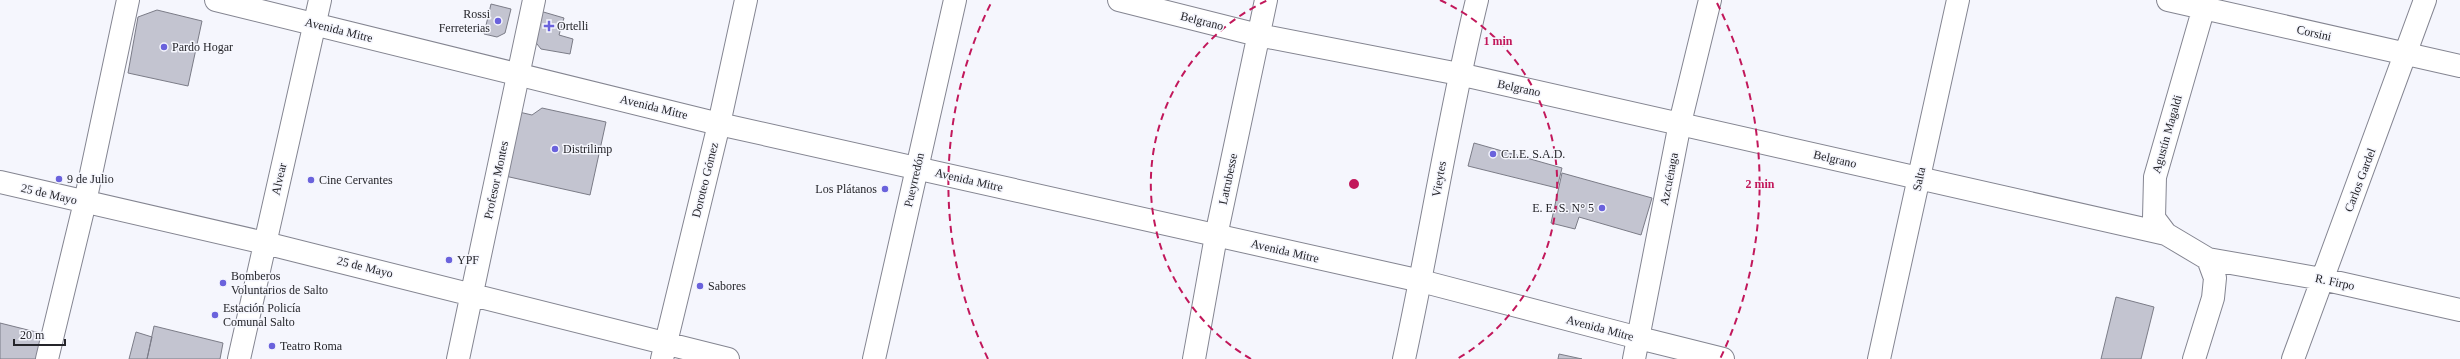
<svg xmlns="http://www.w3.org/2000/svg" width="2460" height="359" font-family="Georgia,serif">
	<style>
		.building { fill: #c3c4d0; stroke: #7b7c87 }
		.lines { fill: none; stroke-linecap: round; stroke-linejoin: round }
		.minor-casing { stroke: #848591; stroke-width: 24 }
		.major-casing { stroke: #848591; stroke-width: 24 }
		.minor { stroke: #fff; stroke-width: 22 }
		.major { stroke: #fff; stroke-width: 22 }
		.ring { fill: none; stroke: #c2185b; stroke-width: 2; stroke-dasharray: 7 5 }
		.poi-dot { fill: #6a62dc; stroke: #f5f6fd; stroke-width: 1.5 }
		.labels { text-anchor: middle; stroke-width: 3; stroke-linejoin: round; paint-order: stroke }
		.poi-label { font-size: 12px; fill: #25252a; stroke: #f5f6fd; text-anchor: start }
		.street-label { font-size: 12px; fill: #25252a; stroke: #f5f6fd }
		.centre { fill: #c2185b; stroke: #f5f6fd; stroke-width: 2 }
		.ring-label { font-size: 12px; text-anchor: middle; font-weight: bold; fill: #c2185b; stroke: #f5f6fd; stroke-width: 3; stroke-linejoin: round; paint-order: stroke }
	</style>
	<rect width="100%" height="100%" fill="#f5f6fd"/>
	<path class="building" d="M 491,4 L 511,9 L 505,33 L 497,37 L 484,34 Z
		M 157,10 L 202,21 L 188,86 L 128,73 L 138,17 Z
		M 540,11 L 564,18 L 559,35 L 573,39 L 570,54 L 541,49 L 533,39 Z
		M 542,108 L 606,122 L 590,195 L 505,176 L 519,112 L 532,115 Z
		M 1474,143 L 1562,168 L 1557,188 L 1468,166 Z
		M 1562,173 L 1652,198 L 1641,235 L 1579,217 L 1575,229 L 1551,223 Z
		M 2116,297 L 2154,307 L 2141,359 L 2101,359 Z
		M 0,323 L 44,334 L 38,359 L 0,359 Z
		M 154,326 L 223,343 L 220,359 L 147,359 Z
		M 136,332 L 152,337 L 147,359 L 129,359 Z
		M 1559,354 L 1582,359 L 1558,359 Z"/>
	<g class="lines">
		<g class="minor-casing">
			<path id="minor" d="M 1119,0 L 1258,35 L 1459,74 L 2166,234
				M 2168,0 L 2460,66
				M 0,182 L 265,243 L 728,359
				M 2208,259 L 2322,279 L 2460,310
				M 1639,338 L 1723,359
				M 47,359 L 85,202 L 128,0
				M 239,359 L 320,0
				M 458,359 L 534,0
				M 662,359 L 719,124 L 746,0
				M 874,359 L 955,0
				M 1194,359 L 1216,236 L 1266,0
				M 1404,359 C 1430,240 1448,119 1477,0
				M 1634,359 L 1680,123 L 1710,0
				M 1879,359 L 1958,0
				M 2194,359 L 2213,298 L 2215,278 L 2208,259 L 2166,234 L 2154,218 L 2155,177 L 2206,0
				M 2293,359 L 2425,0"/>
		</g>
		<g class="major-casing">
			<path id="major" d="M 216,0 L 719,124 L 1421,281 L 1639,338"/>
		</g>
		<use href="#minor" class="minor"/>
		<use href="#major" class="major"/>
	</g>
	<g class="ring">
		<path d="M1251 359A203 203 0 0 1 1268 0M1440 0A203 203 0 0 1 1457 359"/>
		<path d="M988 359A406 406 0 0 1 991 3M1717 3A406 406 0 0 1 1720 359"/>
	</g>
	<g class="poi-dot">
		<circle cx="498" cy="21" r="4"/>
		<path d="M547 20h4v4h4v4h-4v4h-4v-4h-4v-4h4z"/>
		<circle cx="164" cy="47" r="4"/>
		<circle cx="555" cy="149" r="4"/>
		<circle cx="1493" cy="154" r="4"/>
		<circle cx="59" cy="179" r="4"/>
		<circle cx="311" cy="180" r="4"/>
		<circle cx="885" cy="189" r="4"/>
		<circle cx="1602" cy="208" r="4"/>
		<circle cx="449" cy="260" r="4"/>
		<circle cx="223" cy="283" r="4"/>
		<circle cx="700" cy="286" r="4"/>
		<circle cx="215" cy="315" r="4"/>
		<circle cx="272" cy="346" r="4"/>
	</g>
	<g class="labels">
		<g class="poi-label">
			<text x="490" y="18" text-anchor="end">Rossi<tspan x="490" dy="14">Ferreterias</tspan></text>
			<text x="557" y="30">Ortelli</text>
			<text x="172" y="51">Pardo Hogar</text>
			<text x="563" y="153">Distrilimp</text>
			<text x="1501" y="158">C.I.E. S.A.D.</text>
			<text x="67" y="183">9 de Julio</text>
			<text x="319" y="184">Cine Cervantes</text>
			<text x="877" y="193" text-anchor="end">Los Plátanos</text>
			<text x="1594" y="212" text-anchor="end">E. E. S. N° 5</text>
			<text x="457" y="264">YPF</text>
			<text x="231" y="280">Bomberos<tspan x="231" dy="14">Voluntarios de Salto</tspan></text>
			<text x="708" y="290">Sabores</text>
			<text x="223" y="312">Estación Policía<tspan x="223" dy="14">Comunal Salto</tspan></text>
			<text x="280" y="350">Teatro Roma</text>
		</g>
		<g class="street-label">
			<text transform="translate(1202 21) rotate(14)" y="4">Belgrano</text>
			<text transform="translate(339 30) rotate(14)" y="4">Avenida Mitre</text>
			<text transform="translate(2314 33) rotate(13)" y="4">Corsini</text>
			<text transform="translate(1519 88) rotate(12)" y="4">Belgrano</text>
			<text transform="translate(654 107) rotate(14)" y="4">Avenida Mitre</text>
			<text transform="translate(2167 134) rotate(-74)" y="4">Agustín Magaldi</text>
			<text transform="translate(1835 159) rotate(13)" y="4">Belgrano</text>
			<text transform="translate(279 179) rotate(-77)" y="4">Alvear</text>
			<text transform="translate(1228 179) rotate(-78)" y="4">Latrubesse</text>
			<text transform="translate(1439 179) rotate(-80)" y="4">Vieytes</text>
			<text transform="translate(1669 179) rotate(-79)" y="4">Azcuénaga</text>
			<text transform="translate(1919 179) rotate(-78)" y="4">Salta</text>
			<text transform="translate(496 180) rotate(-78)" y="4">Profesor Montes</text>
			<text transform="translate(705 180) rotate(-76)" y="4">Doroteo Gómez</text>
			<text transform="translate(914 180) rotate(-77)" y="4">Pueyrredón</text>
			<text transform="translate(969 180) rotate(13)" y="4">Avenida Mitre</text>
			<text transform="translate(2360 180) rotate(-69)" y="4">Carlos Gardel</text>
			<text transform="translate(49 194) rotate(13)" y="4">25 de Mayo</text>
			<text transform="translate(1285 251) rotate(13)" y="4">Avenida Mitre</text>
			<text transform="translate(365 267) rotate(14)" y="4">25 de Mayo</text>
			<text transform="translate(2335 282) rotate(12)" y="4">R. Firpo</text>
			<text transform="translate(1600 328) rotate(15)" y="4">Avenida Mitre</text>
		</g>
	</g>
	<circle cx="1354" cy="184" r="6" class="centre"/>
	<g class="ring-label">
		<text x="1498" y="45">1 min</text>
		<text x="1760" y="188">2 min</text>
	</g>
	<path d="M14 339v6h51v-6" fill="none" stroke="#25252a" stroke-width="2"/>
	<text x="20" y="339" font-size="12" fill="#25252a" stroke="#f5f6fd" stroke-width="3" paint-order="stroke">20 m</text>
</svg>
